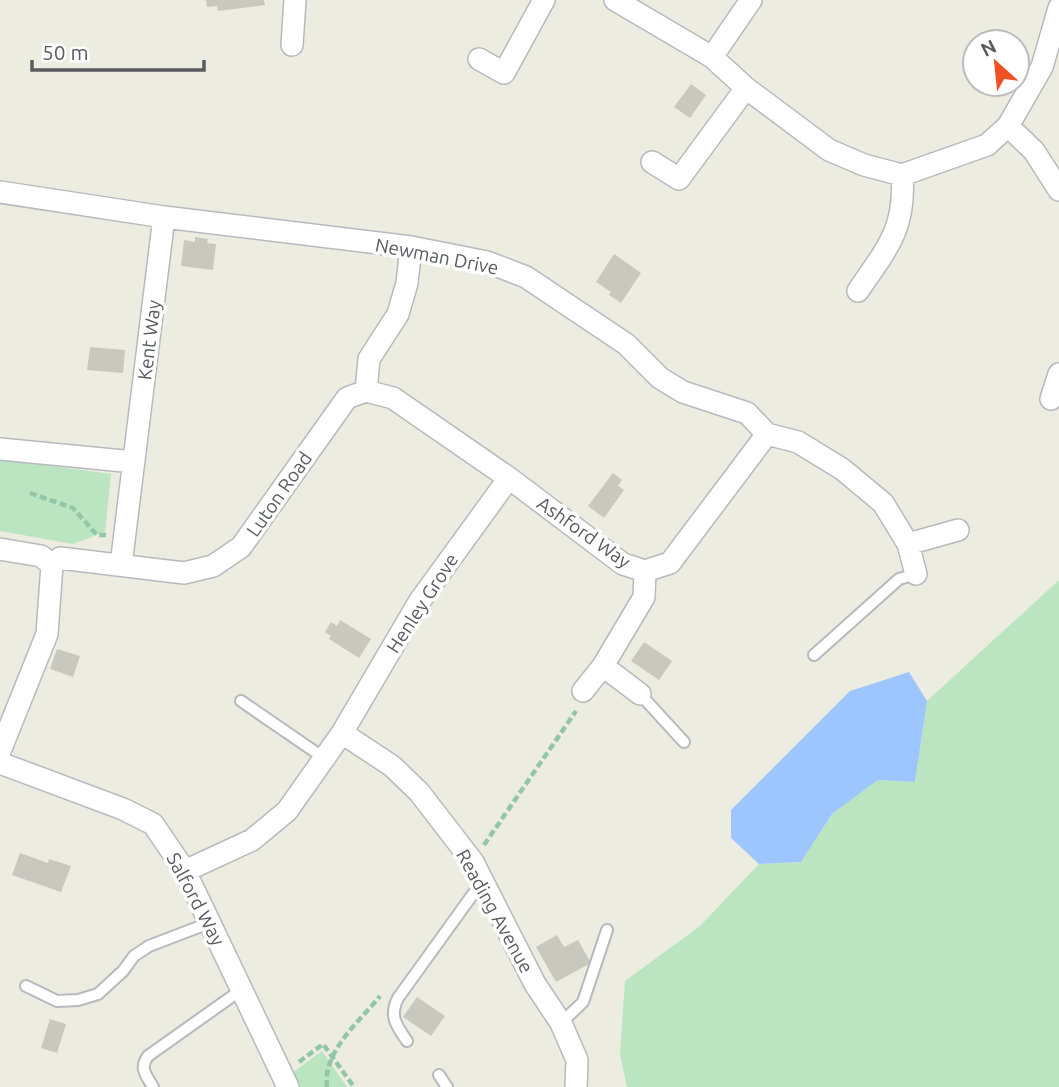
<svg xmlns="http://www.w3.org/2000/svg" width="1059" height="1087" font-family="Ubuntu,sans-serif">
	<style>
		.green { fill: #bbe5c1 }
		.water { fill: #9dc6ff }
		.building { fill: #c9c8bf }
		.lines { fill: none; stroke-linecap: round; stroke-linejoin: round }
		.lane-casing { stroke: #b8b9bf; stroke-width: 14 }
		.street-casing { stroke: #b8b9bf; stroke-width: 24 }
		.path { stroke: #93c6a9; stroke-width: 4.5; stroke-dasharray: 7 3.5; stroke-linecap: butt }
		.lane { stroke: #fff; stroke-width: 10 }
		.street { stroke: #fff; stroke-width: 21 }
		.labels { text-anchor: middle; stroke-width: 7; stroke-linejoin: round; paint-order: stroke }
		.street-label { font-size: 19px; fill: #595b61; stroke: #fff }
	</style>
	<rect width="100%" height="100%" fill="#ecece0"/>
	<path class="green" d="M 0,459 L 111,474 L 105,532 L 73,544 L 0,531 Z
		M 1059,580 L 1059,1087 L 627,1087 L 620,1054 L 625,981 L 700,926 L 759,864 L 801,862 L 832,814 L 878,780 L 915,782 L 927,701 Z
		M 322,1051 L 347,1087 L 273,1087 Z"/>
	<path class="water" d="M 909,672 L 927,701 L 915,782 L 878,780 L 832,814 L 801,862 L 759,864 L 731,838 L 731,810 L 850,691 Z"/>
	<path class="building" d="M 206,0 L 264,0 L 265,5 L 218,11 L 217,6 L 207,7 Z
		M 691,84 L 706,95 L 690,118 L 674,107 Z
		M 195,237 L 208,239 L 207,243 L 216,244 L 213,270 L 181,266 L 184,240 L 195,242 Z
		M 614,254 L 641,273 L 621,303 L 609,295 L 611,292 L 596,282 Z
		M 90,347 L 125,350 L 123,373 L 87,370 Z
		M 613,473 L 622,480 L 618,486 L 624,490 L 604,518 L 588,506 Z
		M 340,620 L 371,639 L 359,658 L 329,639 L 331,636 L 325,632 L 331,622 L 337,626 Z
		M 644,642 L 672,661 L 659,680 L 631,661 Z
		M 57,649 L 80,656 L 73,677 L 50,669 Z
		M 20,853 L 48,863 L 49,859 L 71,866 L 61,892 L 12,875 Z
		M 557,935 L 564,947 L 578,940 L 591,963 L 556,982 L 536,947 Z
		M 417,997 L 445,1016 L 431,1036 L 403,1017 Z
		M 50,1019 L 66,1024 L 57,1053 L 41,1048 Z"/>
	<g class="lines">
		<g class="lane-casing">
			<path id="lane" d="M 814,655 L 899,579 L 916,574
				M 640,694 L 684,742
				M 241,701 L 324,758
				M 26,986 L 57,1001 L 78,1000 L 98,994 L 123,971 L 134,956 L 149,946 L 209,923
				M 561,1023 L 583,1002 L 607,930
				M 407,1041 C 396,1025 389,1016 398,998 L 473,894 L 485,886
				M 439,1075 L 447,1087
				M 153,1087 C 146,1075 139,1068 148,1056 L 241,990"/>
		</g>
		<g class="street-casing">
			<path id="street" d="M 615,0 L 712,57 L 746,88 L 829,150 L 864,165 L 902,175 L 987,145 L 1008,126 L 1042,67 L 1059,8
				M 292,45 L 295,0
				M 712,57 L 751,0
				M 479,59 L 504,73 L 544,0
				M 1008,126 L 1034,151 L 1059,190
				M 652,162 L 679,179 L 746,88
				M 0,192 L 164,217 L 411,247 L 487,262 L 526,277 L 626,344 L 660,378 L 683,392 L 747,413 L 767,434 L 798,442 L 842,469 L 883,503 L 908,544 L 916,574
				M 858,291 C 887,248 906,229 902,175
				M 366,391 L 393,398 L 509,478 L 623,564 L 645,571 L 670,563 L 767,434
				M 366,391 L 369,359 L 398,314 L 407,283 L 411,247
				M 1051,399 L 1059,374
				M 0,449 L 134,462
				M 908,544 L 958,530
				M 0,549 L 41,556 L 52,565
				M 121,565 L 164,217
				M 603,666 L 640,694
				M 583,691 L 603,666 L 644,597 L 645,571
				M 342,733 L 392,766 L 419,792 L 473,862 L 535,984 L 561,1023 L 577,1060 L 576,1087
				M 0,751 L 47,634 L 52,565 L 60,558 L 184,573 L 213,566 L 241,547 L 347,398 L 366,391
				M 0,763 L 123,809 L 153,824 L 185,871 L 288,1087
				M 185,871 L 252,840 L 287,811 L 342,733 L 419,602 L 509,478"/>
		</g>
		<path class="path" d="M 30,493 L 73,508 L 97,535 L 106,535
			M 484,845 L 576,711
			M 299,1062 L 323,1044 L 354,1087
			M 327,1087 C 322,1052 360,1021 380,996"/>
		<use href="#lane" class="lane"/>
		<use href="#street" class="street"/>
	</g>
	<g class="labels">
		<g class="street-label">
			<text transform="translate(437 256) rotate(11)" y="7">Newman Drive</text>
			<text transform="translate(149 340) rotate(-83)" y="7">Kent Way</text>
			<text transform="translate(279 494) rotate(-55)" y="7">Luton Road</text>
			<text transform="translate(584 532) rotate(35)" y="7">Ashford Way</text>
			<text transform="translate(422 603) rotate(-57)" y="7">Henley Grove</text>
			<text transform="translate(196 899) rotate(62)" y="7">Salford Way</text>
			<text transform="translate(495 911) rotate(61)" y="7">Reading Avenue</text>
		</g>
	</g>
	<g transform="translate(996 63) rotate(333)"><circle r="33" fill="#ffffff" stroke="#bdbdc0" stroke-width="2"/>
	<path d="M0-5L12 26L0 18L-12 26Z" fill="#ee5224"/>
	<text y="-10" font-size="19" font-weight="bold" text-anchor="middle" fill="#595b61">N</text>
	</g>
	<path d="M32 60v10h172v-10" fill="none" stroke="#595b61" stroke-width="3.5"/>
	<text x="42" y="60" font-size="21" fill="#595b61" stroke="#ffffff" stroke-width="5" paint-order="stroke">50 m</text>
</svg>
